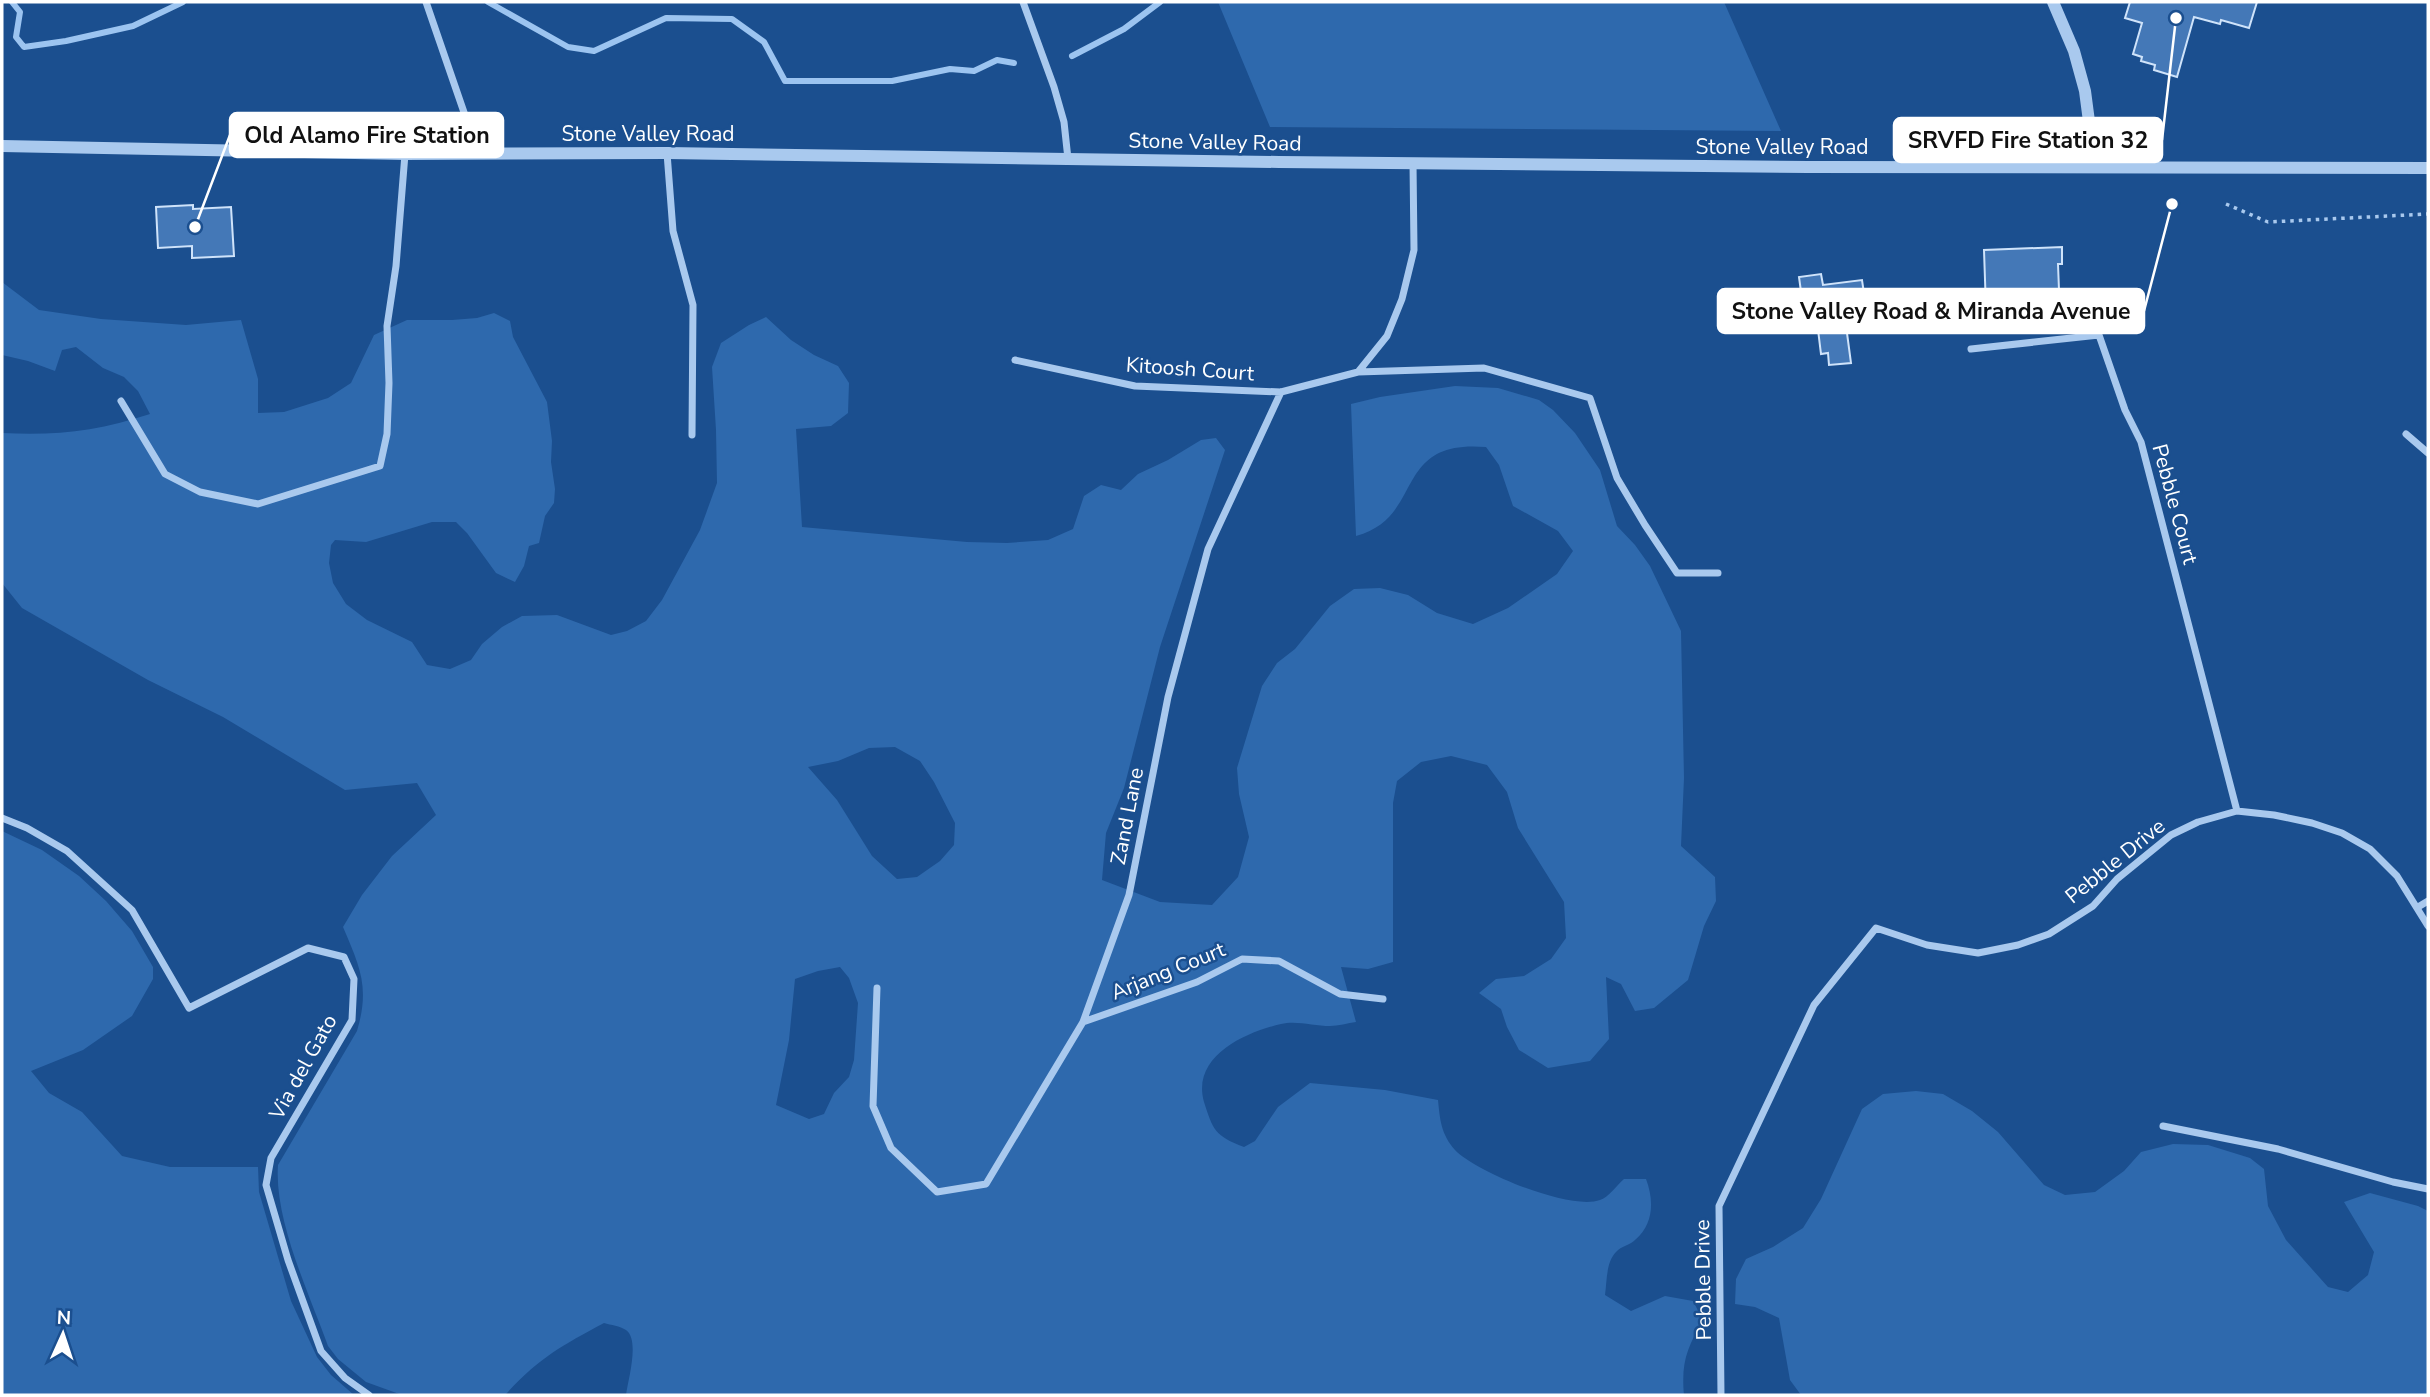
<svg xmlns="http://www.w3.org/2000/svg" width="2430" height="1397" font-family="'Nunito Sans',sans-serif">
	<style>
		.green { fill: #2e69ad; fill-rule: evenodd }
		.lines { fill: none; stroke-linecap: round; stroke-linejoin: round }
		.stream { stroke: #9cc4f0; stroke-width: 6 }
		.building { fill: #4478b7; stroke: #cfe3fa; stroke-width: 2 }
		.path { stroke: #a9c9ee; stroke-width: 3.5; stroke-dasharray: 3.5 5; stroke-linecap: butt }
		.minor { stroke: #a9c9ee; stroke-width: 7 }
		.tertiary { stroke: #a9c9ee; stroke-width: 12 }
		.labels { text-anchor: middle; stroke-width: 5; stroke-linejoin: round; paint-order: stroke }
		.street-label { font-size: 21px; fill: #fff; stroke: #1b4f8f }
		.leader { fill: none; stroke: #fff; stroke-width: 2.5 }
		.callout-dot { fill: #fff; stroke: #1b4f8f; stroke-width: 2.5 }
		.callout { fill: #fff; stroke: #fff; stroke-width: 2.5 }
		.callout-label { font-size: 23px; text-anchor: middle; font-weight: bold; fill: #111 }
	</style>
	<rect width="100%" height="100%" fill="#1b4f8f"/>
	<path class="green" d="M 1218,2 L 1724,2 L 1781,131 L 1270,127 Z
		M 2,282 L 39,310 L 101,319 L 186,325 L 241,320 L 258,379 L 258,413 L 284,412 L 328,398 L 351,383 L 374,335 L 407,320 L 452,320 L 477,318 L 494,313 L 510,321 L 513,337 L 547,402 L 552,441 L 551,462 L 555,489 L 554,503 L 545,516 L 539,543 L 529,546 L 524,566 L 515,582 L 496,573 L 467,533 L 456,522 L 432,522 L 366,542 L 335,540 L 331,545 L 329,563 L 333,583 L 346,604 L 367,620 L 412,642 L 427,665 L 450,669 L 471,660 L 482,644 L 502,627 L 522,616 L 557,615 L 611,635 L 627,631 L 646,621 L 662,600 L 700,530 L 717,483 L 716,430 L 712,367 L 721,343 L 749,325 L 766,317 L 791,340 L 814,355 L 838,366 L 849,383 L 848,413 L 831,426 L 796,429 L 802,527 L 967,542 L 1007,543 L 1048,540 L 1073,529 L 1084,496 L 1101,485 L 1121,490 L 1138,474 L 1168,460 L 1201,440 L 1216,438 L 1225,450 L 1160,647 L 1124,788 L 1106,833 L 1102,880 L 1160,902 L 1212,905 L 1238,877 L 1249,837 L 1239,794 L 1237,768 L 1262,686 L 1277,663 L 1295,649 L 1330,606 L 1354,589 L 1380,588 L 1408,595 L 1437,613 L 1473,624 L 1508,608 L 1557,574 L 1573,551 L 1558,531 L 1513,506 L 1499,465 L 1486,447 C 1391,439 1426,517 1356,536 L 1351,404 L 1380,397 L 1455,386 L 1498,388 L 1539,400 L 1553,410 L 1575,433 L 1600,470 L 1617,526 L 1635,545 L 1650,566 L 1681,631 L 1684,778 L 1681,846 L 1715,877 L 1716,901 L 1704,926 L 1688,980 L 1654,1008 L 1635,1011 L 1621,984 L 1606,977 L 1609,1039 L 1590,1061 L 1548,1068 L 1519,1050 L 1507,1027 L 1501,1009 L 1479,993 L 1496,979 L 1524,976 L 1551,959 L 1566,938 L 1564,902 L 1518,828 L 1507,792 L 1487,765 L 1451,756 L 1421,762 L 1397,781 L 1393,803 L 1393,962 L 1368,969 L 1341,967 L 1356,1022 C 1348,1023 1338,1026 1330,1026 C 1314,1026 1296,1020 1281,1024 C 1246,1032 1191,1056 1204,1102 C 1213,1130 1215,1136 1244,1147 L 1255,1141 L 1278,1107 L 1310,1083 L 1385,1090 L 1438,1100 C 1440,1120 1441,1134 1455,1150 C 1476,1172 1570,1211 1600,1200 C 1608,1198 1617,1185 1624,1179 L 1646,1179 C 1654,1200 1654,1224 1635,1240 C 1630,1245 1621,1246 1616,1252 C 1606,1262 1607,1281 1605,1295 L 1631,1311 L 1665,1296 L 1693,1301 L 1703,1320 C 1687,1348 1681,1362 1684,1395 L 626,1395 C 628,1380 640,1340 626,1330 C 620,1326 611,1325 604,1323 C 561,1346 539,1358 505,1395 L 402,1395 L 366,1382 L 338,1359 L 328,1346 C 309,1293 274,1220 278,1165 L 357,1031 C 370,987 360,967 343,927 L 362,895 L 392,856 L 436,815 L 417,783 L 345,790 L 223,717 L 148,680 L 22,608 L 2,583 L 2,433 C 56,436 98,431 150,414 L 138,391 L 124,377 L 103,368 L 76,347 L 62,350 L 55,371 L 28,361 L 2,355 ZM 895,747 L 920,761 L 934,782 L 955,823 L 954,845 L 940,861 L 917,877 L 897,879 L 872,856 L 837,800 L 808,767 L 838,761 L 869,748 ZM 840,967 L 849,978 L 858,1003 L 854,1060 L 849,1077 L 834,1093 L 824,1114 L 809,1119 L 776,1105 L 789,1040 L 795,979 L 818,971 Z
		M 2,831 L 42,850 L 79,876 L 106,901 L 132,931 L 153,967 L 153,979 L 132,1016 L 83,1050 L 31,1071 L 49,1093 L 82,1112 L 122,1156 L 170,1167 L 258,1167 L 259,1192 L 291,1301 L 317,1357 L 331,1375 L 354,1395 L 2,1395 Z
		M 1916,1091 L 1943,1094 L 1972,1111 L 1998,1132 L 2044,1185 L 2065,1195 L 2095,1192 L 2124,1171 L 2141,1152 L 2173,1144 L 2208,1145 L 2250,1158 L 2264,1169 L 2268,1206 L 2286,1240 L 2328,1287 L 2348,1292 L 2368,1275 L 2374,1252 L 2344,1202 L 2370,1193 L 2418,1206 L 2428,1211 L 2428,1395 L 1801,1395 L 1790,1380 L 1779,1318 L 1755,1307 L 1735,1304 L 1736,1279 L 1746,1259 L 1773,1247 L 1803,1228 L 1821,1199 L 1862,1109 L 1883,1094 Z"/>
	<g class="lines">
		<path class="stream" d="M 12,2 L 20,12 L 16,37 L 24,47 L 66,41 L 133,26 L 183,2
			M 488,2 L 568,47 L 594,51 L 666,18 L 732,19 L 764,42 L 785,81 L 892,81 L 950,69 L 974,71 L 997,60 L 1014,63
			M 1072,56 L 1124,29 L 1160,2"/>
	</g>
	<path class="building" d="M 2130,2 L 2257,2 L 2249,28 L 2221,20 L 2220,24 L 2194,17 L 2177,77 L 2154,70 L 2155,65 L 2141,61 L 2142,57 L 2133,54 L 2142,23 L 2125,18 Z
		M 193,205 L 193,209 L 231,207 L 234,256 L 192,258 L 192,246 L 158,248 L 156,207 Z
		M 2062,247 L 2062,264 L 2058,264 L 2059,290 L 2018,291 L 2018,308 L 1986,309 L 1984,250 Z
		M 1821,274 L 1823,285 L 1862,280 L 1865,300 L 1843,303 L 1851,363 L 1829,365 L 1828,353 L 1821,354 L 1814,297 L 1802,299 L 1799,277 Z"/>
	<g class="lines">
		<path class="path" d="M 2226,204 L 2268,222 L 2428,214"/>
		<path class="minor" d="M 426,2 L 478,153
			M 1023,2 L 1054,87 L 1064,122 L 1068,159
			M 667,153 L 673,231 L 693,305 L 692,435
			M 1971,349 L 2099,335 L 2125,410 L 2141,442 L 2237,811
			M 1015,360 L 1135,386 L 1281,392 L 1358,372 L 1387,336 L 1402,299 L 1414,250 L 1413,163
			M 1358,372 L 1484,368 L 1590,398 L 1617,478 L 1645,525 L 1677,573 L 1718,573
			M 121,401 L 165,474 L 200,492 L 258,504 L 380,466 L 387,434 L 389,383 L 387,326 L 396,266 L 405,154
			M 2406,434 L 2428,453
			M 2,818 L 27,828 L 67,851 L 132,910 L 189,1008 L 308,948 L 344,957 L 354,979 L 352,1020 L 271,1158 L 266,1185 L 288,1260 L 321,1351 L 345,1378 L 369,1395
			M 2418,907 L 2428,901
			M 877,988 L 873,1106 L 891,1148 L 937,1192 L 986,1184 L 1083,1022 L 1129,895 L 1168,697 L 1208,549 L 1281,392
			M 1083,1022 L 1197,982 L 1242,959 L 1279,961 L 1340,994 L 1383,999
			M 2163,1126 L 2278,1149 L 2393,1182 L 2428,1189
			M 1721,1395 L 1719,1206 L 1814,1005 L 1876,928 L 1927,945 L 1978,953 L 2018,945 L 2049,934 L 2093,906 L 2117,879 L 2171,835 L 2198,822 L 2237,811 L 2274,815 L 2312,823 L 2342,833 L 2370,849 L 2397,876 L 2428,926"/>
		<path class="tertiary" d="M 2053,2 L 2074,51 L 2085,91 L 2095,167
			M 2,146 L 405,154 L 667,153 L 1279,162 L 1808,167 L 2428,168"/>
	</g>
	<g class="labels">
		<g class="street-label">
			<text x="648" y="141">Stone Valley Road</text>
			<text transform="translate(1215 142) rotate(1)" y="7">Stone Valley Road</text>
			<text x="1782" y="154">Stone Valley Road</text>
			<text transform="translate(1190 369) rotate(4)" y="7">Kitoosh Court</text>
			<text transform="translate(2175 504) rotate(75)" y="7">Pebble Court</text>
			<text transform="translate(1127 816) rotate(-79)" y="7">Zand Lane</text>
			<text transform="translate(2115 861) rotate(-39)" y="7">Pebble Drive</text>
			<text transform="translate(1168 971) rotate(-22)" y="7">Arjang Court</text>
			<text transform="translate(303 1067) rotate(-61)" y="7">Via del Gato</text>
			<text transform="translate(1703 1280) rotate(-91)" y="7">Pebble Drive</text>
		</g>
	</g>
	<path class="leader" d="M195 227L230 135M2176 18L2162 140M2172 204L2144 311"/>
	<g class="callout-dot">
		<circle cx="195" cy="227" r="7"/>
		<circle cx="2176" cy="18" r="7"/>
		<circle cx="2172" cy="204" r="7"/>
	</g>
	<g class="callout">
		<rect x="230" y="113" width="273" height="44" rx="7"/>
		<rect x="1894" y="118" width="268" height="44" rx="7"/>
		<rect x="1718" y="289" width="426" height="44" rx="7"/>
	</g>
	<g class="callout-label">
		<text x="367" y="143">Old Alamo Fire Station</text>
		<text x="2028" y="148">SRVFD Fire Station 32</text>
		<text x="1931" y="319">Stone Valley Road &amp; Miranda Avenue</text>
	</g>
	<rect width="2430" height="1397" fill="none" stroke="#ffffff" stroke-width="7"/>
	<g transform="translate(63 1334) rotate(3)" stroke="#1b4f8f" stroke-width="5" paint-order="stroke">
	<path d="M0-5L12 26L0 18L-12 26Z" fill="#ffffff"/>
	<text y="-10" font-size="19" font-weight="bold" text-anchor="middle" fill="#ffffff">N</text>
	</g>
</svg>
